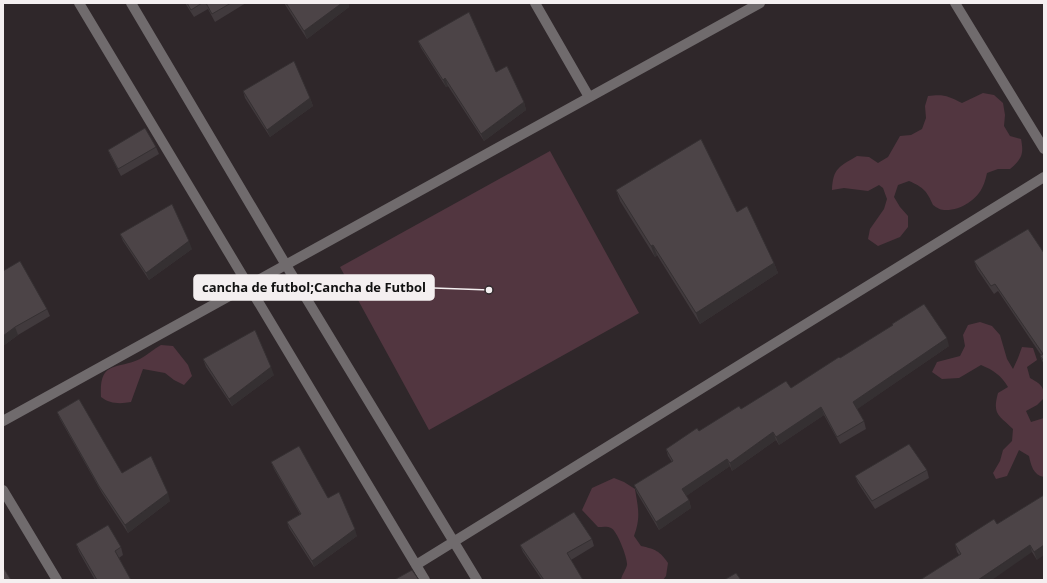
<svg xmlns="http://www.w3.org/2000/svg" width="1047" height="583" font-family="'Open Sans',sans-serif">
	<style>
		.green { fill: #523640 }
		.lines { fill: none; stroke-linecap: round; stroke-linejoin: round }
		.street { stroke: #706b6d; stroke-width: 10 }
		.wall { fill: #413a3d }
		.shaded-wall { fill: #353032 }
		.building { fill: #4c4447; stroke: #353032 }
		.leader { fill: none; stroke: #f4eff0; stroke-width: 1.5 }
		.callout-dot { fill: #f4eff0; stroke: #2f272a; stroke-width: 1.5 }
		.callout { fill: #f4eff0; stroke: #f4eff0; stroke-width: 1.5 }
		.callout-label { font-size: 13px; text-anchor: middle; font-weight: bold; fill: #111 }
	</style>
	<rect width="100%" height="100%" fill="#2f272a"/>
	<path class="green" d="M 983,93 L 994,95 L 1003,103 L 1005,115 L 1004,126 L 1010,136 L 1021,139 C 1024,154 1022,159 1010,169 L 998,169 L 987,173 C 986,177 985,182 983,186 C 977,200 960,211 944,210 C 940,210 936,207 933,205 C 927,191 923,187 909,181 L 898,185 L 894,197 L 900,207 L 908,216 L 908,227 L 900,237 L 878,246 L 868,239 L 870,229 L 884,209 L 887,199 L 883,188 L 879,185 L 868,191 L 844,188 L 832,190 C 833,168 839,167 857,156 L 869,157 L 878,163 L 888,157 L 900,136 L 911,135 L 922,129 L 926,118 L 925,106 L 928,96 C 944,94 948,96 962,103 Z
		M 550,151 L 639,313 L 429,430 L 340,267 Z
		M 980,322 L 992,326 L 1000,335 L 1007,359 L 1013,369 L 1018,358 L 1022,347 L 1033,348 L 1037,360 L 1027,367 L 1030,378 C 1040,384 1044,385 1044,398 L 1037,405 L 1026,411 L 1031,422 L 1044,418 L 1044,477 C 1033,475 1031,465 1029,456 L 1019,450 L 1007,476 L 996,479 L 993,473 L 1000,461 L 1003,450 L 1012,441 L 1013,429 C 999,415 992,415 998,393 L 1008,387 C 1001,375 993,370 981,365 L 959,378 L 942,379 L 932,372 L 937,362 L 960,356 L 965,346 L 963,335 L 968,325 Z
		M 161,345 L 173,346 L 188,365 L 192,376 L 184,385 L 174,380 L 165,373 L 143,369 L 131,402 C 120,404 110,404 101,397 C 99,360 116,370 140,359 C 147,355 154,349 161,345 Z
		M 614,478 L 624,482 L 635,489 C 638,508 641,517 634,536 L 641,546 C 655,549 660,551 668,563 L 666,576 L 663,580 L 621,580 C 622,574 626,570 627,565 C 628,559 617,530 611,528 C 608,526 602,527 598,527 L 582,510 L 592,488 Z"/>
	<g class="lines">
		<path class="street" d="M 79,3 L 425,580
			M 131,3 L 286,265 L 477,580
			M 535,3 L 589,97
			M 955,3 L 1044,149
			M 3,421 L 760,3
			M 3,490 L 57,580
			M 416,565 L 1044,177"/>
	</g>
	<path class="wall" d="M 185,3 L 246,3 L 215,22 L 208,9 L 194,17 Z
		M 284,3 L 348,3 L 349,7 L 307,39 Z
		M 418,41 L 496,72 L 524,102 L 526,110 L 484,141 L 448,86 L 446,87 L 421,48 Z
		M 243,91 L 310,98 L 313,106 L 270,137 L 245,98 Z
		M 156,147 L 159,154 L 121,176 L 111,157 L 108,150 Z
		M 616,190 L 737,212 L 774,263 L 778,273 L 700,324 L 657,255 L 655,257 L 620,201 Z
		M 120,234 L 192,249 L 149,280 L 123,241 Z
		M 1044,253 L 1044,365 L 1040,356 L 1041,355 L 998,291 L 994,294 L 977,269 L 974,261 Z
		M 3,271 L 47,309 L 50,316 L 18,335 L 3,346 Z
		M 949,346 L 857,409 L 864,421 L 866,429 L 840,444 L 824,415 L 779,445 L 776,440 L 732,471 L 730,466 L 686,496 L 689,500 L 691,508 L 659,530 L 637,493 L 634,485 L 672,462 L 668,456 L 666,449 L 741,409 L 791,388 L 840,358 Z
		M 203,359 L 274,375 L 232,406 L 206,367 Z
		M 57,412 L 122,473 L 170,501 L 128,533 L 102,493 L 60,419 Z
		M 271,462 L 328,498 L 357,536 L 314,567 L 289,528 L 287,522 L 300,514 L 274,469 Z
		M 927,470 L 929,478 L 875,509 L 858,483 L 855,476 Z
		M 1044,495 L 1037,560 L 1032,552 L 959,555 L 957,552 L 955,544 L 997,524 Z
		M 592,539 L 594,546 L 571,560 L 583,580 L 542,580 L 523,552 L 520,545 Z
		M 76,544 L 121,547 L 123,555 L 119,558 L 131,580 L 95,580 L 79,552 Z"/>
	<path class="shaded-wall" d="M 342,3 L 348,3 L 349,7 L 307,39 L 304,31 Z
		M 445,78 L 448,86 L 446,87 L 443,80 Z
		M 310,98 L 313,106 L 270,137 L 267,130 Z
		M 524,102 L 526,110 L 484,141 L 481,134 Z
		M 189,241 L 192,249 L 149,280 L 146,273 Z
		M 653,245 L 657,255 L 655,257 L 651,246 Z
		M 774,263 L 778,273 L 700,324 L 696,313 Z
		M 15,327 L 18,335 L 3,346 L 3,336 Z
		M 947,338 L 949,346 L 856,410 L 853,402 Z
		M 271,367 L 274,375 L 232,406 L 229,399 Z
		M 821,407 L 824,415 L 779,445 L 776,437 Z
		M 773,432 L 776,440 L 732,471 L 730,463 Z
		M 727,459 L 730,466 L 685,497 L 682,489 Z
		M 168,493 L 170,501 L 128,533 L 125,525 Z
		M 689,500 L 691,508 L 659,530 L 656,522 Z
		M 355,529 L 357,536 L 314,567 L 312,561 Z
		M 1030,545 L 1032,552 L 992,580 L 978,580 Z
		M 1044,545 L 1044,555 L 1037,560 L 1034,552 Z"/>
	<path class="building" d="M 187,3 L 202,3 L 191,10 Z
		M 206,3 L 231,3 L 212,14 Z
		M 286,3 L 342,3 L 304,31 Z
		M 469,12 L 496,72 L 507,66 L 524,102 L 481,134 L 445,78 L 443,80 L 418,41 Z
		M 294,61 L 310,98 L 267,130 L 243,91 Z
		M 145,128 L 156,147 L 118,169 L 108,150 Z
		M 701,139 L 737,212 L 747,206 L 774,263 L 696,313 L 653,245 L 651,246 L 616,190 Z
		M 172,204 L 189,241 L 146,273 L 120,234 Z
		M 1028,229 L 1044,253 L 1044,361 L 1040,356 L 1043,354 L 995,284 L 991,286 L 974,261 Z
		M 20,261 L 47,309 L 15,327 L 3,336 L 3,271 Z
		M 924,304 L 947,338 L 853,402 L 864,421 L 837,437 L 821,407 L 776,437 L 773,432 L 730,463 L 727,459 L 682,489 L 689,500 L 656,522 L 634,485 L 673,461 L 666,449 L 697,428 L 699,431 L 739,406 L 741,409 L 786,381 L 791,388 L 839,357 L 840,358 L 893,325 L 892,324 Z
		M 255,330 L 271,367 L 229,399 L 203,359 Z
		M 79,399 L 122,473 L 151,456 L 168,493 L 125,525 L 99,486 L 57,412 Z
		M 909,444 L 927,470 L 872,501 L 855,476 Z
		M 299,446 L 328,498 L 339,492 L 355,529 L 312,561 L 287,522 L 301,514 L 271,462 Z
		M 1044,495 L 1044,545 L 1034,552 L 1030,545 L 978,580 L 920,580 L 961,554 L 955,544 L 994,519 L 997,524 Z
		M 574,512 L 592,539 L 567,553 L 583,580 L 544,580 L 520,545 Z
		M 108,525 L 121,547 L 115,551 L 131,580 L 97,580 L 76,544 Z
		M 3,567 L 11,580 L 3,580 Z
		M 412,570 L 419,580 L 394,580 Z
		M 736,573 L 741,580 L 724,580 Z"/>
	<path class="leader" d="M489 290L434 288"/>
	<circle class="callout-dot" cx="489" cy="290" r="4"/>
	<rect class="callout" x="194" y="275" width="240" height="25" rx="4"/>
	<g class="callout-label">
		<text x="314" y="292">cancha de futbol;Cancha de Futbol</text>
	</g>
	<rect width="1047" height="583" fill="none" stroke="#f4eff0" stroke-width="8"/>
</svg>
